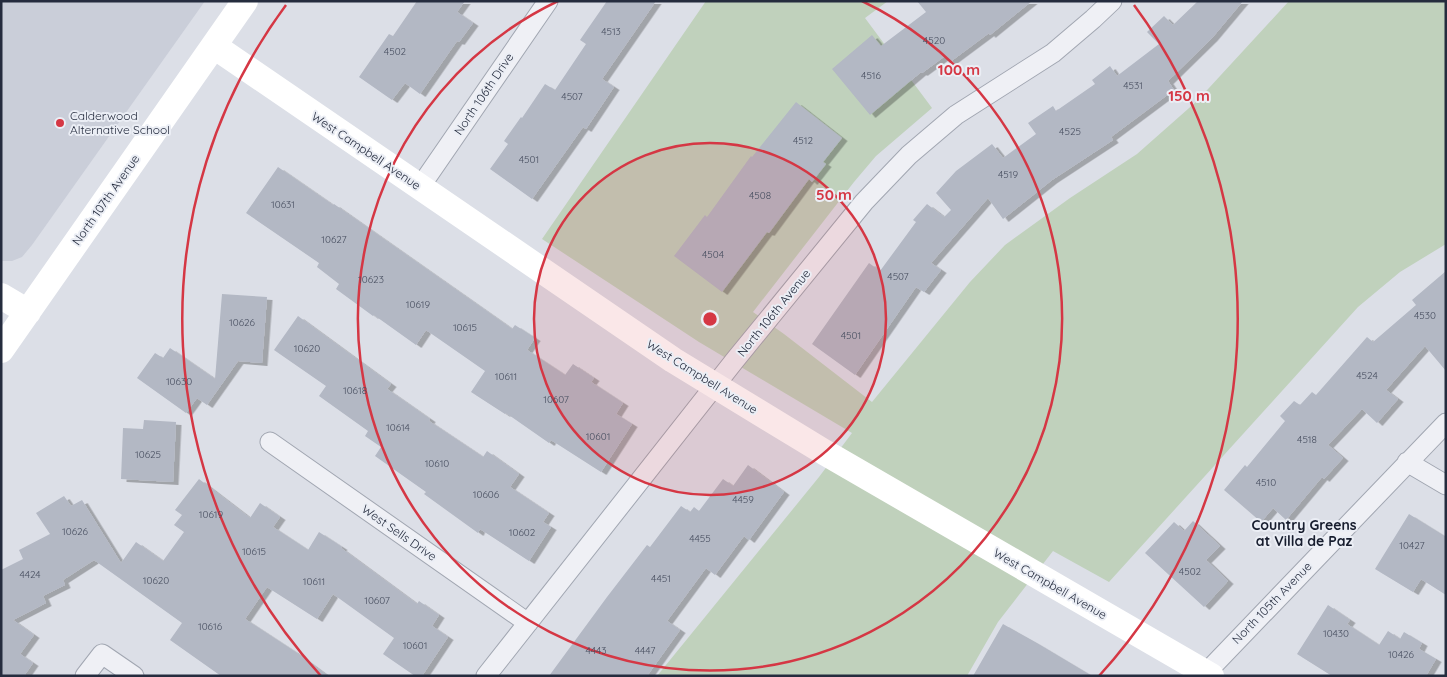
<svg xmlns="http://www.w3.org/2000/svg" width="1447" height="677" font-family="Quicksand,sans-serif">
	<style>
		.built { fill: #caced9 }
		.green { fill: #c0d1bc }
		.building { fill: #b3b8c4; filter: url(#shadow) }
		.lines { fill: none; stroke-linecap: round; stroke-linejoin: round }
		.street-casing { stroke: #a1a6b1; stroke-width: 21 }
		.street { stroke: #eff0f5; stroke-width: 19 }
		.secondary { stroke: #fff; stroke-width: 26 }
		.ring { fill: none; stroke: #d53744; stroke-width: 2.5 }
		.poi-dot { fill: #d53744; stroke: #ebeef5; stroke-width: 2 }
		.labels { text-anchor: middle; stroke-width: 4; stroke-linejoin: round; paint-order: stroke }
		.number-label { font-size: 10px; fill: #484f60 }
		.street-label { font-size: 12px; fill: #252c3e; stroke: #ebeef5 }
		.poi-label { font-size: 12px; fill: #252c3e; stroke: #ebeef5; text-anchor: start }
		.neighbourhood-label { font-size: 14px; font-weight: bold; fill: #171d2e; stroke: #ebeef5 }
		.centre { fill: #d53744; stroke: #ebeef5; stroke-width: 2.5 }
		.ring-label { font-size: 15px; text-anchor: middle; font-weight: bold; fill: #d53744; stroke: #ebeef5; stroke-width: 4; stroke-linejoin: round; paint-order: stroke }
	</style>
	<defs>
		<filter id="shadow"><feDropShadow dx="5.5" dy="3" stdDeviation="0" flood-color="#0004"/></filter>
	</defs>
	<rect width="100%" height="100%" fill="#dcdfe7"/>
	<path class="built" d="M 1,1 L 205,1 L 32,245 L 22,257 L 12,261 L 1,261 Z"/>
	<path class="green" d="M 706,1 L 888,1 L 865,18 L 932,108 L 876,156 L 854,182 L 753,312 L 784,334 L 872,402 L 970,282 L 1005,245 L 1070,198 L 1137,154 L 1197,101 L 1289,1 L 1446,1 L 1446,244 L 1400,272 L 1358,307 L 1109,582 L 1053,551 L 998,622 L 967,676 L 657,676 L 819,477 L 852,433 L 699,342 L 542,239 Z"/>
	<path class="building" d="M 417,1 L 465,1 L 457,12 L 473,23 L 459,42 L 457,41 L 420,94 L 405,83 L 392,100 L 359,77 L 389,34 L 393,36 Z
		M 607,1 L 656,1 L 602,79 L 614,87 L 586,129 L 583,127 L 532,199 L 490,169 L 508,144 L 504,141 L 521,117 L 522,118 L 545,84 L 555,90 L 586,44 L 580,40 Z
		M 917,1 L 1032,1 L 990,35 L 989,33 L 950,62 L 945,56 L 922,73 L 921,72 L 870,115 L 832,69 L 872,35 L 881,46 L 926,12 Z
		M 1198,1 L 1243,1 L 1212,38 L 1168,81 L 1174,90 L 1111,137 L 1113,140 L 1052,180 L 1003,219 L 988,198 L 931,263 L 941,270 L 924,292 L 916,287 L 855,375 L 812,344 L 869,263 L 880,271 L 916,222 L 913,220 L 927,204 L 944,217 L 951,210 L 936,193 L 956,171 L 992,144 L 1003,158 L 1036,134 L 1028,123 L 1053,106 L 1056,111 L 1095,84 L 1092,80 L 1110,66 L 1117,76 L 1159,44 L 1147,32 L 1164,16 L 1173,25 Z
		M 796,102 L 842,138 L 823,162 L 826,164 L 812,182 L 809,179 L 769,233 L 767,232 L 722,292 L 674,256 L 705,215 L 707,217 L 751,156 L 752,157 Z
		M 278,167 L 333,205 L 334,204 L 512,329 L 515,325 L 535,338 L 527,350 L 565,375 L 573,364 L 594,378 L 591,382 L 623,403 L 616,414 L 632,424 L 601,472 L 551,440 L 549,443 L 506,413 L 505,414 L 471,392 L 485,371 L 426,330 L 416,345 L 374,315 L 373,316 L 336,289 L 339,284 L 317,267 L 319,263 L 246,213 Z
		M 1446,271 L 1446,371 L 1425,346 L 1386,390 L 1398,399 L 1377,423 L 1362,409 L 1328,445 L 1343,458 L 1324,479 L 1322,477 L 1286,520 L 1273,508 L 1261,522 L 1224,490 L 1245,465 L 1247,467 L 1285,421 L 1280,416 L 1294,401 L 1300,405 L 1312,392 L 1316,395 L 1367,337 L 1373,342 L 1416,305 L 1412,300 Z
		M 222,294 L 267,297 L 262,363 L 238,361 L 207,405 L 197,398 L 186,413 L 137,378 L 155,353 L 163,358 L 170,348 L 215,379 Z
		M 298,316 L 391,384 L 387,389 L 430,419 L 429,421 L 483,457 L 487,451 L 519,474 L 510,487 L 549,513 L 543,522 L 551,527 L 529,561 L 480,529 L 478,533 L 424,494 L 426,492 L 375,456 L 381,447 L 365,436 L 368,431 L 319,396 L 326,386 L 274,350 Z
		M 144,420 L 176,422 L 173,482 L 121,479 L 123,428 L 143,429 Z
		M 748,465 L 784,492 L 749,540 L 744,536 L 715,575 L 706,568 L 667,621 L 680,630 L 647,676 L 549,676 L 607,597 L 647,545 L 650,547 L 681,506 L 690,512 L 694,507 L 699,511 L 723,479 L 733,486 Z
		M 199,479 L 250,518 L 260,503 L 280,517 L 273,527 L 308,550 L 319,532 L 342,547 L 341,548 L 417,604 L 419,601 L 439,615 L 432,626 L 448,637 L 422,676 L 415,676 L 383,654 L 394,638 L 333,594 L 317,619 L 267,587 L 245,619 L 294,651 L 328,676 L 221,676 L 170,640 L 182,623 L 94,560 L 63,580 L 65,585 L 43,596 L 46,603 L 13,620 L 34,635 L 20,654 L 33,663 L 24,676 L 1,676 L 1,570 L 23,559 L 19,550 L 50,534 L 36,513 L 64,496 L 71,506 L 82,500 L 121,563 L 136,542 L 163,561 L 184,532 L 174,525 L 182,515 L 175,510 Z
		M 1409,514 L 1446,537 L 1446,595 L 1421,579 L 1413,592 L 1375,569 Z
		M 1193,521 L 1220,546 L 1206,560 L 1228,581 L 1204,607 L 1145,553 L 1174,522 L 1184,531 Z
		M 1328,605 L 1350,620 L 1347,624 L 1379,645 L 1388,631 L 1400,639 L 1404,632 L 1422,643 L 1419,649 L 1436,659 L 1426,676 L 1332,676 L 1297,654 Z
		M 1003,624 L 1035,642 L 1092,676 L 973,676 Z"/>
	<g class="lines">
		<g class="street-casing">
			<path id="street" d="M 420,187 L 548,1
				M 270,442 L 528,623
				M 1407,462 L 1446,485
				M 85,676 L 102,654 L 134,676
				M 486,676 L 735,360 L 864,202 L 909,155 L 956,115 L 1053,53 L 1093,19 L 1112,1
				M 1203,676 L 1446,423"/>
		</g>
		<use href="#street" class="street"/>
		<path class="secondary" d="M 214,46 L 673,360 L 824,452 L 1211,676
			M 1,296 L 28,312
			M 1,350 L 245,1"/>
	</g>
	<circle cx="710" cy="319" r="176" fill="#d53744" fill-opacity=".12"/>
	<g class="ring">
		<circle cx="710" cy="319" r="176"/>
		<path d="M862 1A352 352 0 1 1 558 1"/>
		<path d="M321 676A528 528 0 0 1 286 5M1134 5A528 528 0 0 1 1099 676"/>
	</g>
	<circle class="poi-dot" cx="60" cy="123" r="5"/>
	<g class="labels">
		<g class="number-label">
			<text x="611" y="35">4513</text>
			<text x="934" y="44">4520</text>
			<text x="395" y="55">4502</text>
			<text x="871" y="79">4516</text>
			<text x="1133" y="89">4531</text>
			<text x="572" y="100">4507</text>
			<text x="1070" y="135">4525</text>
			<text x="803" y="144">4512</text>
			<text x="529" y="163">4501</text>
			<text x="1008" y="178">4519</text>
			<text x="760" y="199">4508</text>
			<text x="283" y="208">10631</text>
			<text x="334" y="243">10627</text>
			<text x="713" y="258">4504</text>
			<text x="898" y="280">4507</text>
			<text x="371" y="283">10623</text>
			<text x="418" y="308">10619</text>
			<text x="1425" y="319">4530</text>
			<text x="242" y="326">10626</text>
			<text x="465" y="331">10615</text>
			<text x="851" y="339">4501</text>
			<text x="307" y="352">10620</text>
			<text x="1367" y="379">4524</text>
			<text x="506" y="380">10611</text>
			<text x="179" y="385">10630</text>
			<text x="355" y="394">10618</text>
			<text x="556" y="403">10607</text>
			<text x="398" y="431">10614</text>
			<text x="598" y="440">10601</text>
			<text x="1307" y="443">4518</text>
			<text x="148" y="458">10625</text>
			<text x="437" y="467">10610</text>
			<text x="1266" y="486">4510</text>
			<text x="486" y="498">10606</text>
			<text x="743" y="503">4459</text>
			<text x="211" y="518">10619</text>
			<text x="75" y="535">10626</text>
			<text x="522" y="536">10602</text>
			<text x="700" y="542">4455</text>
			<text x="1412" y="549">10427</text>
			<text x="254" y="555">10615</text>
			<text x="1190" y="575">4502</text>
			<text x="30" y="578">4424</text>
			<text x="661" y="582">4451</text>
			<text x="156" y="584">10620</text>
			<text x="314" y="585">10611</text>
			<text x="377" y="604">10607</text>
			<text x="210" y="630">10616</text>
			<text x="1336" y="637">10430</text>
			<text x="415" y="649">10601</text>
			<text x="596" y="654">4443</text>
			<text x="645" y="654">4447</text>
			<text x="1401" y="658">10426</text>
		</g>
		<g class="street-label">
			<text transform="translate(484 94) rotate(-56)" y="4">North 106th Drive</text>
			<text transform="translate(366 151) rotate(34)" y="4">West Campbell Avenue</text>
			<text transform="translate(106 200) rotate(-55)" y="4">North 107th Avenue</text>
			<text transform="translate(774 313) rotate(-51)" y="4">North 106th Avenue</text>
			<text transform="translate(702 377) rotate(32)" y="4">West Campbell Avenue</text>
			<text transform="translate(399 533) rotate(35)" y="4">West Sells Drive</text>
			<text transform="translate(1050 584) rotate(30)" y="4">West Campbell Avenue</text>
			<text transform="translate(1272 603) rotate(-46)" y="4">North 105th Avenue</text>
		</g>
		<g class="poi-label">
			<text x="70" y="120">Calderwood<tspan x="70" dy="14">Alternative School</tspan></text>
		</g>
		<g class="neighbourhood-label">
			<text x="1304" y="530">Country Greens<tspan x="1304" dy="16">at Villa de Paz</tspan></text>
		</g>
	</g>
	<circle cx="710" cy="319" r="8" class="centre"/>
	<g class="ring-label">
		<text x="959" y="75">100 m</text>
		<text x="1189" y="101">150 m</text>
		<text x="834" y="200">50 m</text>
	</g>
	<rect width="1447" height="677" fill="none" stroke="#252c3e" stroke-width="5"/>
</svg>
